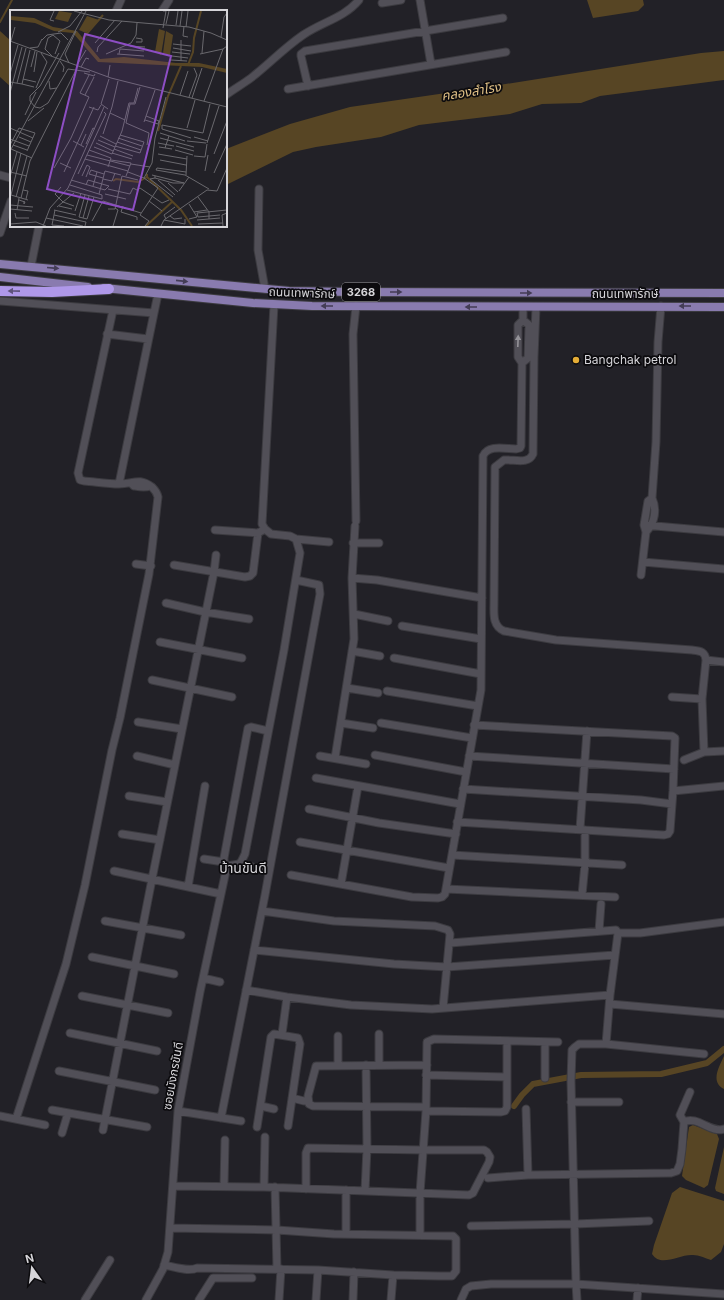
<svg xmlns="http://www.w3.org/2000/svg" width="724" height="1300" font-family="Inter,'Noto Sans Thai',sans-serif">
	<style>
		.water { fill: #574524 }
		.lines { fill: none; stroke-linecap: round; stroke-linejoin: round }
		.stream { stroke: #574524; stroke-width: 2 }
		.canal { stroke: #574524; stroke-width: 6 }
		.minor-casing { stroke: #3c3b40; stroke-width: 9 }
		.major-casing { stroke: #3c3b40; stroke-width: 10 }
		.highway-casing { stroke: #3c3b40; stroke-width: 12 }
		.minor { stroke: #514f57; stroke-width: 7 }
		.major { stroke: #897baf; stroke-width: 8 }
		.highway { stroke: #af98e9; stroke-width: 10 }
		.oneway { fill: #443d56 }
		.oneway2 { fill: #5e527c }
		.oneway3 { fill: #949298 }
		.poi-dot { fill: #e5ad36; stroke: #0c0b0e; stroke-width: 1.5 }
		.labels { text-anchor: middle; stroke-width: 3.5; stroke-linejoin: round; paint-order: stroke }
		.shield { fill: #0c0b0e; stroke: #99989c; stroke-width: 1 }
		.shield-label { font-size: 11px; font-weight: bold; fill: #d6d5d9 }
		.street-label { font-size: 12px; fill: #d6d5d9; stroke: #0c0b0e }
		.poi-label { font-size: 12px; fill: #d6d5d9; stroke: #0c0b0e; text-anchor: start }
		.water-label { font-size: 13px; font-style: italic; fill: #e2c287; stroke: #0c0b0e }
		.quarter-label { font-size: 14px; fill: #d6d5d9; stroke: #0c0b0e }
		.inset-river { fill: none; stroke: #574524; stroke-width: 2 }
		.inset-road { fill: none; stroke: #6a696e; stroke-width: 1 }
		.view { fill: #8d4ec4; fill-opacity: 0.15; stroke: #8d4ec4; stroke-width: 2 }
		.inset-edge { fill: none; stroke: #d6d5d9; stroke-width: 2 }
	</style>
	<rect width="100%" height="100%" fill="#222127"/>
	<path class="water" d="M 587,0 L 643,0 L 644,5 L 638,11 L 593,18 Z
		M 0,31 L 11,41 L 11,87 L 0,77 Z
		M 724,51 L 724,80 L 600,96 L 581,103 L 542,104 L 510,114 L 419,125 L 381,137 L 316,147 L 293,152 L 226,185 L 226,149 L 290,124 L 350,107 L 487,87 L 701,53 Z
		M 724,1056 L 724,1089 C 710,1082 719,1067 724,1056 Z
		M 693,1125 L 717,1134 L 719,1139 L 708,1185 L 704,1188 L 686,1180 L 682,1176 L 689,1127 Z
		M 724,1147 L 724,1194 L 716,1191 L 715,1188 Z
		M 680,1187 L 724,1201 L 724,1244 L 721,1252 L 711,1260 C 705,1258 699,1255 693,1255 C 679,1254 661,1268 652,1254 L 654,1245 L 672,1193 Z"/>
	<g class="lines">
		<path class="stream" d="M 0,22 L 12,0"/>
		<path class="canal" d="M 514,1106 L 522,1095 L 533,1084 L 581,1075 L 661,1074 L 707,1063 L 724,1049"/>
		<g class="minor-casing">
			<path id="minor" d="M 420,0 L 431,64
				M 382,3 L 401,0
				M 116,11 L 121,0
				M 162,11 L 169,0
				M 308,86 L 301,56 L 301,54 L 305,51 L 503,18
				M 288,89 L 506,52
				M 226,95 C 234,89 243,84 251,78 C 269,64 284,48 303,35 C 322,22 344,18 359,0
				M 0,175 L 11,178
				M 259,189 L 258,250 L 265,289
				M 0,233 L 11,201
				M 31,266 L 39,226
				M 0,301 L 154,313 L 158,294
				M 274,305 L 262,524 L 265,529 L 271,534 L 290,536 L 296,539 L 329,542
				M 356,306 L 353,334 L 356,521
				M 536,307 L 534,357 L 533,454 C 528,465 514,459 504,460 L 495,467 L 494,602 C 494,613 492,626 504,631 L 556,640 L 692,650 C 700,651 705,651 706,660 L 702,699 L 704,752
				M 107,334 L 148,339
				M 522,363 L 528,358 L 529,325 L 523,320
				M 131,483 L 134,486 C 140,487 145,488 150,486
				M 119,484 L 154,313
				M 644,525 L 724,532
				M 215,530 L 258,533
				M 646,532 C 655,523 657,509 652,498 L 656,442 L 658,342 L 661,306
				M 353,543 L 379,543
				M 643,562 L 724,569
				M 136,564 L 151,566
				M 174,565 L 245,577 L 250,576 L 253,573 L 258,533 L 265,529
				M 641,575 L 646,532 L 644,525 L 648,501 L 652,498
				M 352,578 L 377,580 L 482,598
				M 166,603 L 205,612 L 249,619
				M 354,614 L 388,621
				M 402,626 L 481,639
				M 160,642 L 242,658
				M 352,651 L 380,656
				M 394,658 L 481,674
				M 706,660 L 724,662
				M 152,680 L 232,697
				M 347,688 L 378,693
				M 387,691 L 478,706
				M 672,697 L 702,699
				M 138,722 L 182,729
				M 341,723 L 373,728
				M 381,723 L 472,738
				M 375,755 L 466,772
				M 137,756 L 175,765
				M 320,756 L 366,764
				M 469,756 L 674,769
				M 335,758 L 354,639 L 352,578 L 355,526
				M 684,760 L 704,752 L 724,751
				M 316,778 L 460,804
				M 463,789 L 641,800 L 672,804
				M 673,791 L 724,786
				M 129,796 L 167,802
				M 309,809 L 379,823 L 456,834
				M 457,822 L 664,835 L 668,834 L 670,831 L 673,791 L 675,738 L 672,736 L 474,725
				M 580,829 L 587,731
				M 122,834 L 160,840
				M 300,842 L 449,868
				M 452,855 L 622,865
				M 204,859 L 224,862
				M 239,864 L 241,862 L 245,854 L 284,650 L 300,553 L 296,539
				M 227,866 L 224,862 L 224,858 L 248,728 L 251,727 L 268,731
				M 114,871 L 221,894
				M 291,875 L 412,897 L 438,898 L 442,897 L 445,894 L 481,690 L 483,456 C 488,444 506,449 516,449 L 520,448 L 521,446 L 522,363 L 518,357 L 518,325 L 523,320 L 523,307
				M 341,884 L 358,786
				M 188,887 L 205,786
				M 446,889 L 615,897
				M 582,895 L 585,864 L 585,830
				M 262,911 L 334,921 L 435,926 L 448,930 L 450,934 L 443,1008
				M 105,921 L 181,935
				M 599,931 L 601,904
				M 618,933 L 640,933 L 724,922
				M 450,943 L 616,930 L 618,933 L 610,995 L 606,1044
				M 254,950 L 394,964 L 447,967 L 615,955
				M 92,957 L 174,974
				M 203,978 L 220,982
				M 246,990 L 287,997 L 351,1005 L 432,1009 L 610,995
				M 82,996 L 168,1013
				M 610,1004 L 724,1014
				M 70,1033 L 157,1051
				M 282,1034 L 287,997
				M 545,1042 L 545,1078
				M 338,1065 L 338,1036
				M 379,1065 L 379,1034
				M 59,1071 L 155,1090
				M 426,1075 L 507,1077
				M 292,1098 L 304,1101
				M 571,1102 L 619,1102
				M 261,1106 L 274,1109
				M 426,1107 L 313,1106 L 309,1104 L 308,1096 L 316,1066 L 427,1065
				M 526,1109 L 528,1175
				M 52,1110 L 147,1127
				M 178,1111 L 241,1121
				M 426,1111 L 501,1112 L 505,1111 L 507,1107 L 507,1041
				M 0,1116 L 45,1125
				M 221,1118 L 265,895 L 320,594 L 319,585 L 296,580
				M 16,1119 L 66,964 L 85,885 L 112,750 L 120,718 L 149,574 L 158,497 C 157,492 155,490 152,487 C 138,477 134,484 119,484 C 108,484 96,482 84,481 L 80,480 L 78,473 L 113,310
				M 684,1122 L 680,1115 L 690,1092
				M 257,1127 L 271,1037 L 274,1034 L 298,1038 L 300,1044 L 288,1126
				M 103,1130 L 153,874 L 214,572 L 216,555
				M 62,1133 L 68,1113
				M 488,1178 L 528,1175 L 671,1173 L 677,1171 L 680,1164 L 682,1149 L 684,1122 C 697,1115 711,1134 724,1129
				M 173,1186 L 264,1187 L 469,1195 L 473,1193 L 475,1189 L 489,1162 L 490,1157 L 487,1152 L 484,1150 L 424,1150 L 308,1148 L 306,1153 L 306,1189
				M 224,1186 L 225,1140
				M 264,1187 L 265,1137
				M 275,1187 L 277,1269
				M 365,1191 L 367,1148 L 366,1065
				M 471,1226 L 575,1224 L 649,1221
				M 346,1234 L 346,1190
				M 420,1235 L 420,1193 L 426,1111 L 427,1042 L 434,1039 L 558,1042
				M 164,1265 C 174,1267 189,1272 197,1268 L 318,1270 L 393,1275 L 439,1276 L 452,1276 L 456,1271 L 456,1239 L 453,1236 L 334,1234 L 277,1230 L 170,1228
				M 85,1300 L 110,1260
				M 146,1300 L 163,1269 L 168,1252 L 178,1111 L 200,992 L 227,866 L 239,864 L 269,871
				M 199,1300 L 213,1278 L 252,1278
				M 279,1300 L 281,1269
				M 316,1300 L 318,1270
				M 353,1300 L 354,1272
				M 391,1300 L 393,1275
				M 461,1300 L 466,1289 L 471,1286 L 491,1284 L 576,1284 L 724,1294
				M 577,1300 L 576,1284 L 571,1081 L 572,1050 L 575,1047 L 579,1044 L 606,1044 L 704,1054
				M 637,1300 L 638,1288"/>
		</g>
		<g class="major-casing">
			<path id="major" d="M 0,264 L 289,291 L 352,292 L 724,293
				M 0,277 L 88,287
				M 104,288 L 253,303 L 312,306 L 724,307"/>
		</g>
		<g class="highway-casing">
			<path id="highway" d="M 0,291 L 52,292 L 109,289"/>
		</g>
		<use href="#minor" class="minor"/>
		<use href="#major" class="major"/>
		<use href="#highway" class="highway"/>
	</g>
	<defs><path id="oneway-solid" d="M-6-.8H1V-3.2L6.5 0L1 3.2V.8H-6Z"/></defs>
	<g class="oneway">
		<use href="#oneway-solid" transform="translate(53 268) rotate(5)"/>
		<use href="#oneway-solid" transform="translate(182 281) rotate(6)"/>
		<use href="#oneway-solid" transform="translate(396 292)"/>
		<use href="#oneway-solid" transform="translate(526 293)"/>
		<use href="#oneway-solid" transform="translate(327 306) rotate(-180)"/>
		<use href="#oneway-solid" transform="translate(685 306) rotate(-180)"/>
		<use href="#oneway-solid" transform="translate(471 307) rotate(-180)"/>
	</g>
	<use class="oneway2" href="#oneway-solid" transform="translate(14 291) rotate(-179)"/>
	<use class="oneway3" href="#oneway-solid" transform="translate(518 341) rotate(-88)"/>
	<circle class="poi-dot" cx="576" cy="360" r="4"/>
	<g class="labels">
		<rect class="shield" x="342" y="283" width="38" height="18" rx="3"/>
		<g class="shield-label">
			<text x="361" y="296">3268</text>
		</g>
		<g class="street-label">
			<text transform="translate(302 293) rotate(2)" y="4">ถนนเทพารักษ์</text>
			<text x="625" y="298">ถนนเทพารักษ์</text>
			<text transform="translate(173 1076) rotate(-80)" y="4">ซอยมังกรขันดี</text>
		</g>
		<g class="poi-label">
			<text x="584" y="364">Bangchak petrol</text>
		</g>
		<g class="water-label">
			<text transform="translate(471 91) rotate(-9)" y="5">คลองสำโรง</text>
		</g>
		<g class="quarter-label">
			<text x="243" y="873">บ้านขันดี</text>
		</g>
	</g>
	<g transform="translate(10 10)">
		<rect width="217" height="217" fill="#222127"/>
		<path d="M 49,1 L 62,3 L 58,12 L 45,9 ZM 0,6 L 24,8 L 43,17 L 67,21 L 90,49 L 114,47 L 166,53 L 189,53 L 217,59 L 217,63 L 192,57 L 88,52 L 63,23 L 44,21 L 25,13 L 1,10 ZM 77,6 L 89,10 L 76,23 L 69,20 ZM 149,19 L 155,21 L 151,45 L 145,42 ZM 156,21 L 163,25 L 160,45 L 153,43 Z" fill="#574524"/>
		<path class="inset-river" d="M 73,28 L 93,5M 178,55 L 183,42 L 184,28 L 191,1M 148,121 L 158,86 L 171,56M 137,167 L 171,200 L 182,216M 103,171 L 106,169 L 128,172 L 137,167 L 137,164M 136,216 L 163,191"/>
		<path class="inset-road" d="M 44,1 L 40,10 L 44,11M 64,1 L 99,10 L 179,17 L 201,23 L 217,30M 156,14 L 159,1M 166,15 L 168,1M 170,16 L 172,1M 174,16 L 173,26 L 178,27M 176,17 L 178,1M 153,18 L 156,1 L 153,1M 48,22 L 60,16 L 72,1M 211,27 L 214,7 L 217,3M 32,30 L 37,25 L 51,23 L 58,30M 0,31 L 101,68 L 217,97M 1,31 L 5,17M 126,32 L 132,32 L 132,29 L 126,28M 85,33 L 105,10M 163,34 L 181,36M 120,36 L 135,37M 20,38 L 28,37 L 32,29M 163,38 L 181,41M 87,42 L 88,37 L 112,11M 162,42 L 180,44M 49,43 L 30,76 L 20,86 L 20,91 L 25,97 L 30,98 L 38,93 L 58,59 L 80,62M 192,43 L 194,21M 96,44 L 121,33 L 126,25 L 127,13M 107,44 L 134,46M 109,44 L 110,39 L 134,41M 190,44 L 213,39M 42,46 L 35,39 L 38,28 L 43,25 L 50,31 L 45,44M 162,46 L 178,48M 161,50 L 177,51M 50,51 L 54,57 L 53,62M 171,51 L 171,30M 59,53 L 55,44 L 66,21M 67,55 L 76,40M 21,57 L 25,41M 71,57 L 76,48 L 79,49M 24,62 L 27,42M 74,63 L 84,66 L 85,64M 0,64 L 8,35M 98,67 L 100,55M 13,69 L 26,72M 39,71 L 40,79 L 47,78M 0,72 L 12,74 L 20,40M 7,73 L 16,38M 12,74 L 24,77M 130,77 L 125,94 L 120,94 L 116,113 L 139,123 L 137,135M 26,78 L 37,52 L 31,43M 0,83 L 12,37M 75,85 L 84,67M 170,85 L 178,61M 79,87 L 70,83 L 79,65M 179,87 L 187,65 L 184,58M 182,88 L 192,58M 194,91 L 213,39 L 217,36M 79,97 L 88,100 L 91,95M 102,97 L 108,71M 98,99 L 91,94 L 99,69M 100,103 L 115,110M 15,105 L 26,82M 135,110 L 148,114 L 149,111 L 136,106M 18,111 L 34,98M 134,112 L 145,80M 0,118 L 23,128M 177,118 L 185,90M 150,123 L 175,131M 193,123 L 200,94M 93,124 L 102,97M 90,126 L 106,134M 9,127 L 21,132M 184,127 L 198,131M 108,128 L 132,136M 150,128 L 184,137M 181,128 L 152,119 L 152,115 L 193,123M 0,129 L 19,136M 88,130 L 105,137M 63,131 L 74,137M 177,131 L 196,133M 107,132 L 131,140M 86,133 L 103,141M 148,133 L 164,136M 197,133 L 209,96M 76,134 L 83,118 L 85,119M 0,135 L 9,118 L 25,123 L 17,141M 3,135 L 17,140M 71,135 L 76,124M 105,136 L 130,143 L 134,132 L 110,125M 166,136 L 184,141M 84,137 L 102,144 L 112,121 L 119,93 L 124,93 L 128,78M 149,137 L 162,139M 155,138 L 159,126M 1,139 L 22,148M 104,139 L 123,146M 79,140 L 101,148 L 98,157M 165,140 L 183,145M 0,141 L 76,1M 102,143 L 122,149M 148,144 L 177,149M 204,144 L 217,111M 77,145 L 120,156M 184,146 L 195,147 L 197,134M 75,149 L 118,161M 101,150 L 121,153 L 116,166M 150,150 L 176,155M 50,153 L 61,158M 121,154 L 140,157M 44,158 L 61,128 L 79,87M 195,161 L 198,145M 0,162 L 17,166M 54,162 L 84,97M 118,162 L 134,168 L 148,178 L 130,205 L 139,211 L 135,216M 176,162 L 147,158 L 146,160 L 175,165 L 199,179M 204,163 L 217,134M 68,164 L 96,104 L 94,102M 142,165 L 174,173M 176,165 L 177,146M 72,166 L 77,155 L 80,157 L 76,167M 145,166 L 145,168 L 163,173 L 174,173M 0,167 L 7,142M 93,168 L 79,164 L 81,160 L 94,164M 134,168 L 142,153 L 145,128 L 156,87M 145,168 L 140,169 L 163,187M 93,169 L 102,171 L 105,163M 61,170 L 95,180 L 99,176 L 78,170 L 76,175M 148,170 L 165,185M 158,173 L 168,182M 83,176 L 87,162M 51,177 L 45,184 L 53,192 L 64,196M 98,179 L 120,184 L 123,178 L 127,180 L 130,178 L 152,193 L 159,190M 13,180 L 18,181 L 16,189M 57,180 L 92,189 L 92,185 L 60,175M 169,181 L 179,167M 89,184 L 95,161 L 111,165M 95,184 L 116,189M 1,185 L 11,143M 1,185 L 18,190M 75,185 L 69,207 L 77,209 L 84,187M 6,187 L 17,146M 188,187 L 199,202 L 199,209M 11,188 L 20,151 L 66,60M 8,191 L 9,190 L 15,192 L 14,194 L 14,191M 139,191 L 152,201M 179,194 L 187,207 L 179,209M 0,195 L 23,197M 49,196 L 62,199M 113,196 L 111,202 L 127,207 L 127,210M 47,197 L 64,183M 0,199 L 22,201M 98,199 L 105,199 L 112,166 L 128,170M 7,200 L 9,188M 44,200 L 66,205M 45,200 L 42,215 L 54,216M 65,201 L 71,183M 184,202 L 197,200M 5,203 L 6,208 L 19,208M 187,203 L 217,200M 187,203 L 188,207 L 210,205M 44,205 L 76,212 L 75,216M 160,206 L 164,209 L 172,208M 36,208 L 73,216M 73,208 L 79,186M 156,209 L 154,205 L 165,197M 154,210 L 175,214 L 175,209M 187,210 L 210,208M 82,211 L 93,191 L 131,203M 0,214 L 26,212 L 36,216M 188,214 L 213,213M 33,216 L 40,198 L 58,178 L 94,97M 103,216 L 108,200 L 105,198M 151,216 L 154,210 L 197,180 L 207,181 L 217,158M 213,216 L 212,205 L 217,203"/>
		<path class="view" d="M 75,24 L 161,46 L 123,200 L 37,179 Z"/>
		<rect width="217" height="217" class="inset-edge"/>
	</g>
	<g transform="translate(32 1268) rotate(346)" stroke="#0c0b0e" stroke-width="3" paint-order="stroke">
	<path d="M0-3L7 15L0 10L-7 15Z" fill="#d6d5d9"/>
	<text y="-6" font-size="11" font-weight="bold" text-anchor="middle" fill="#d6d5d9">N</text>
	</g>
</svg>
